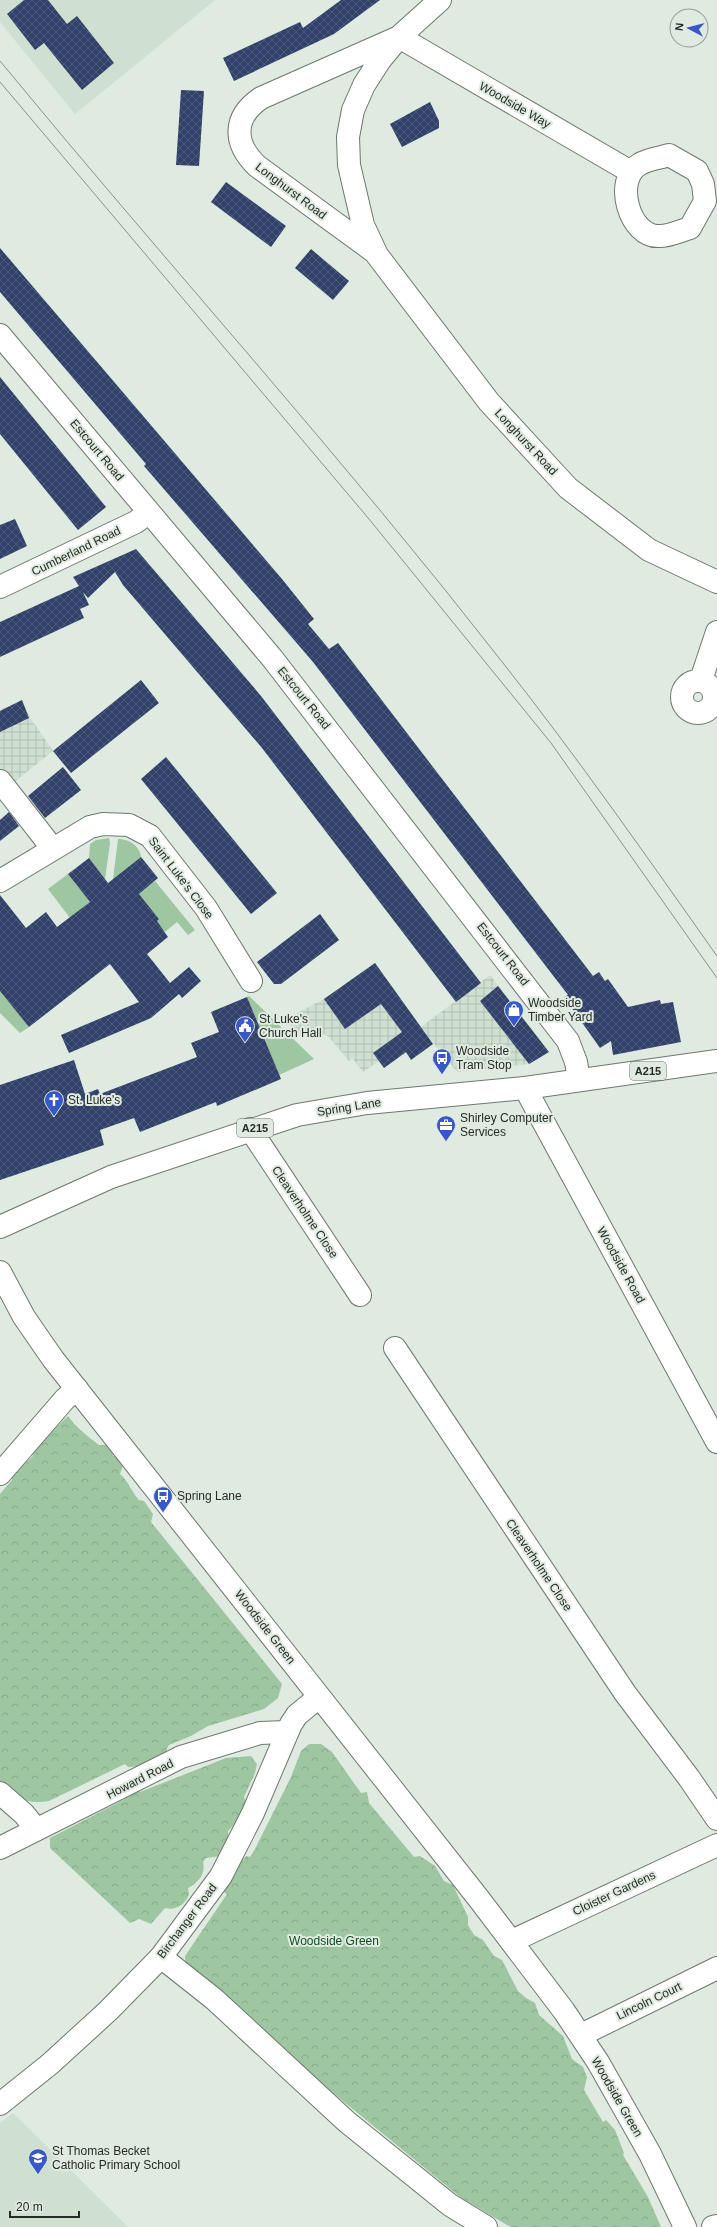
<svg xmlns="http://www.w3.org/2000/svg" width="717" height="2227" font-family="Helvetica,sans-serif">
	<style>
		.built { fill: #cfdfd0 }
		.industrial { fill: url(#industrial-grid) }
		.grass { fill: #9ec6a1 }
		.forest { fill: url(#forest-crowns) }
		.building { fill: url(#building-cross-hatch) }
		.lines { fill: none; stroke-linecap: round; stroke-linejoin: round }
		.minor-casing { stroke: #6e786f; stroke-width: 24 }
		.tertiary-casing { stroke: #6e786f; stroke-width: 24 }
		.secondary-casing { stroke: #6e786f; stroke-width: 24 }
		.primary-casing { stroke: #6e786f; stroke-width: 24 }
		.minor { stroke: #fff; stroke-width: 22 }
		.tertiary { stroke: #fff; stroke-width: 22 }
		.secondary { stroke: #fff; stroke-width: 22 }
		.primary { stroke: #fff; stroke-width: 22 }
		.tram { stroke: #8a928b; stroke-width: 1 }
		.labels { text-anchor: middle; stroke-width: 4; stroke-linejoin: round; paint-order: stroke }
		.shield { fill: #dfeae0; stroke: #5e645e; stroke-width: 1 }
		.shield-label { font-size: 11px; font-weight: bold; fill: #272b27 }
		.street-label { font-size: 12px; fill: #272b27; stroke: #dfeae0 }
		.poi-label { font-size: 12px; fill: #272b27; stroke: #dfeae0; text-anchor: start }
		.park-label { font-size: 12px; fill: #0e4f1d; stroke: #dfeae0 }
	</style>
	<defs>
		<pattern id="industrial-grid" width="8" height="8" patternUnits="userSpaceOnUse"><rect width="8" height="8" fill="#cfdfd0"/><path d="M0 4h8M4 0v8" fill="none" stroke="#b2c0b3"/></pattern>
		<pattern id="forest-crowns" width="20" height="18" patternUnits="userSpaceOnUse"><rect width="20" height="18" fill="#9ec6a1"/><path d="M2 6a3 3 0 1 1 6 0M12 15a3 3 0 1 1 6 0" fill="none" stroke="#88aa8b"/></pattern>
		<pattern id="building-cross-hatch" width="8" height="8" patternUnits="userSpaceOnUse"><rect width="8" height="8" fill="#32416a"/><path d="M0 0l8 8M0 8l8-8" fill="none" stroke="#4e5a7b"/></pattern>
	</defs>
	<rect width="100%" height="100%" fill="#dfeae0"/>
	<path class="built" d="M 0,0 L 215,0 L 75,114 L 0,22 Z
		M 13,2113 L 128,2227 L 0,2227 L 0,2123 Z"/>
	<path class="industrial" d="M 22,700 L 29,716 L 53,751 L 13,783 L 3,770 L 0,769 L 0,710 Z
		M 375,963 L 421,1027 L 490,975 L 549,1052 L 529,1064 L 457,1072 L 427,1035 L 433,1044 L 411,1060 L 406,1053 L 384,1068 L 379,1061 L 363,1072 L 352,1058 L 349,1061 L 328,1036 L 317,1032 L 296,1031 L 284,1020 L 324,999 Z"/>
	<path class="grass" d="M 109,838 L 110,843 L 105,879 L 89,858 L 90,844 L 96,840 Z
		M 118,839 C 129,839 140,846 141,857 L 113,879 Z
		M 68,874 L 90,902 L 70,918 L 48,889 Z
		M 155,881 L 195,930 L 188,935 L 177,922 L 165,932 L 156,922 L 159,919 L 139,894 Z
		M 0,981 L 29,1027 L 20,1033 L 0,1013 Z
		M 249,996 L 314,1059 L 279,1075 L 247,997 Z"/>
	<path class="forest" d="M 68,1416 C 76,1427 87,1436 99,1445 L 110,1445 L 113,1456 L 121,1456 L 124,1462 L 120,1474 C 129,1482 131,1491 139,1500 L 144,1501 L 153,1514 L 151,1522 L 282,1684 L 278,1698 L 264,1709 L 208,1726 L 191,1736 L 169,1745 L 165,1753 L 145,1766 L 128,1767 L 125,1764 L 49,1801 C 25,1805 18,1797 0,1783 L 0,1494 L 12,1480 L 12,1475 L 33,1456 L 32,1451 Z
		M 309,1744 L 321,1744 L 332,1752 L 361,1793 L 367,1792 L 369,1803 L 414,1857 L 420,1856 L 435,1866 L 444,1881 L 453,1885 L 468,1917 L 468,1925 L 474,1935 L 483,1940 L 494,1956 L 502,1960 L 518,1991 L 526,1998 L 535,2003 L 539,2015 L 563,2036 L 572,2059 L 583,2067 L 587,2077 L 584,2090 L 603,2122 L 606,2120 L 615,2130 L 624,2153 L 623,2155 L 648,2197 L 661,2227 L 511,2227 L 507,2225 L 460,2197 L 321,2083 L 186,1968 L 185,1956 L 227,1894 L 224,1892 L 223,1885 L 240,1861 L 247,1856 L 250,1857 L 255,1849 L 291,1777 L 301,1751 Z
		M 251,1756 L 257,1764 L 255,1773 L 244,1797 C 251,1813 237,1821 228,1831 L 229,1843 L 220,1856 L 206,1858 L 203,1862 C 206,1874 198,1883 188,1888 L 189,1894 C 186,1904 176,1911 165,1908 L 151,1924 L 139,1919 L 130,1923 L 50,1848 L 50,1838 L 125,1799 L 130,1793 L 138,1790 L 140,1792 L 226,1758 Z"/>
	<path class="building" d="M 24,0 L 48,0 L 67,24 L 77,16 L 114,63 L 82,90 L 44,43 L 35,50 L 7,14 Z
		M 341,0 L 380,0 L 334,34 L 234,81 L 223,58 L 300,22 L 303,28 Z
		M 181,90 L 204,91 L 199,166 L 176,165 Z
		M 430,102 L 439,121 L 439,128 L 402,147 L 390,124 Z
		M 226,182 L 286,226 L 271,247 L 211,202 Z
		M 0,248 L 282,579 L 314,619 L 308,624 L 329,649 L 338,643 L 593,976 L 599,972 L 605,981 L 608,979 L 628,1007 L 660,1000 L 661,1004 L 673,1002 L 681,1042 L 613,1055 L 611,1041 L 600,1048 L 564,997 L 568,995 L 313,662 L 144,466 L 146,464 L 0,292 Z
		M 311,249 L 349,281 L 333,300 L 295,268 Z
		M 0,377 L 106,507 L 78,530 L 0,434 Z
		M 15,519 L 27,546 L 0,559 L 0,525 Z
		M 136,549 L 261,696 L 481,983 L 456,1002 L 262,748 L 123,585 L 115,572 L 88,598 L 83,592 L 89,605 L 80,609 L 84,618 L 0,657 L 0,622 L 79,586 L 73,577 Z
		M 141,680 L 159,703 L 71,773 L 53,751 Z
		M 22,700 L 29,718 L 0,732 L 0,711 Z
		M 166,757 L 277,893 L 251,914 L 141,779 Z
		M 63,767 L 81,790 L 45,818 L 28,796 Z
		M 9,812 L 19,826 L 0,841 L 0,820 Z
		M 141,857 L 158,878 L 139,894 L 159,919 L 157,921 L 168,937 L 147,954 L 170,983 L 189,967 L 201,981 L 182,998 L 179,994 L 151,1018 L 69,1053 L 61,1035 L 139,1002 L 110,964 L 29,1027 L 0,991 L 0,895 L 26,928 L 46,912 L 57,927 L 90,902 L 68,874 L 89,858 L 108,883 Z
		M 320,914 L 339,940 L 281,984 L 274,984 L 257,962 Z
		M 375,963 L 433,1044 L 411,1060 L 406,1052 L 384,1068 L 373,1053 L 402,1032 L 381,1004 L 345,1029 L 324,999 Z
		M 498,986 L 549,1052 L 529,1064 L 480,1001 Z
		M 247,997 L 281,1079 L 217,1106 L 216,1102 L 140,1132 L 134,1118 L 100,1130 L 104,1145 L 0,1180 L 0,1085 L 74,1060 L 85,1094 L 98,1089 L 100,1094 L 197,1057 L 191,1043 L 219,1032 L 211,1012 Z"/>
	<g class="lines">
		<g class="minor-casing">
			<path id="minor" d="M 440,0 L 399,37 L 380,60 L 364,85 L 353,110 L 348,137 L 349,165 L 363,225 L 377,255 L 489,402 L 568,488 L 649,550 L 717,582
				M 669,155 L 697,171 L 703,184 L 705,201 L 690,228 C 680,231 669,236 660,236 C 630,239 612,179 640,164 C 648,159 660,158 669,155 Z
				M 376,253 L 257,166 C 233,143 233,117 261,98 L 399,37 L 631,172
				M 0,335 L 272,658 L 568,1041 L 576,1062 L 579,1080
				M 0,587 L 136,522 L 149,512
				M 701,680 L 717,632
				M682 697a16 16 0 1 1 32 0a16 16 0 1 1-32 0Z
				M 0,781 L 53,849
				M 0,881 L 90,827 L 103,824 L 129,825 L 150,836 L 206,908 L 251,981
				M 525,1088 L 717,1442
				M 250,1129 L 360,1295
				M 395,1348 L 625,1693 L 689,1778 L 717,1819
				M 0,1474 L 65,1399 L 77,1389
				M 0,1793 L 24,1814 L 36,1829
				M 0,1848 L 181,1757 L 260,1733 L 286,1732
				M 512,1941 L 717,1845
				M 161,1957 L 214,1999 L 347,2122 L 450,2205 L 486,2227
				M 581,2035 L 717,1968
				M 713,2227 L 717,2226"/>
		</g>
		<g class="tertiary-casing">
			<path id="tertiary" d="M 0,2104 L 50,2064 L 108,2011 L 161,1957 L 221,1876 L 253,1813 L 291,1724 L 297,1715 L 319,1697"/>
		</g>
		<g class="secondary-casing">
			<path id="secondary" d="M 0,1272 L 24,1317 L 53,1359 L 479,1899 L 564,2011 L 598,2062 L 650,2154 L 685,2227"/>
		</g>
		<g class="primary-casing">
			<path id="primary" d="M 0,1227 L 111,1177 L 297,1115 L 367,1103 L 525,1088 L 717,1061"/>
		</g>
		<use href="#minor" class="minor"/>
		<use href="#tertiary" class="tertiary"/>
		<use href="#secondary" class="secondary"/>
		<use href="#primary" class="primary"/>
		<path class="tram" d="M 0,61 C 166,263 342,456 503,663 C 578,758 647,857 717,956
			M 0,82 L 369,519 L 551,743 L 717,978"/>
	</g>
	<defs>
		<g id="shop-pin" transform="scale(1)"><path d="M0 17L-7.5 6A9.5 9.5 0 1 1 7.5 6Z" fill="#3858c9" stroke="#dfeae0"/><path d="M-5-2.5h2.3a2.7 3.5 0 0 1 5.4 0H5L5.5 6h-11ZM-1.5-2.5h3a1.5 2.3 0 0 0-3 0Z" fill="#fff"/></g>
		<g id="civic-pin" transform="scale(1)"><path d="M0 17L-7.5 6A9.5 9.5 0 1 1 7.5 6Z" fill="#3858c9" stroke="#dfeae0"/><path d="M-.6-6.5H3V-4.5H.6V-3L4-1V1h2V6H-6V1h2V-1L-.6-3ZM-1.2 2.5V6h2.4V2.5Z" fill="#fff"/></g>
		<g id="bus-pin" transform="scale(1)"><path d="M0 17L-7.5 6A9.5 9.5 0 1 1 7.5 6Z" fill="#3858c9" stroke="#dfeae0"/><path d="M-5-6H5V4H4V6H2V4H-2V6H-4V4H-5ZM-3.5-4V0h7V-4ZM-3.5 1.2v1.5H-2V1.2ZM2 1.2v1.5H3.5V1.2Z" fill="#fff"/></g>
		<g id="church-pin" transform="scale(1)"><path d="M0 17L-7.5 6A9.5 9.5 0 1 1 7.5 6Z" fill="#3858c9" stroke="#dfeae0"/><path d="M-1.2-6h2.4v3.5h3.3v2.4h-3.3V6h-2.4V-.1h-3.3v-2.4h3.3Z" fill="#fff"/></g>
		<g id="office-pin" transform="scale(1)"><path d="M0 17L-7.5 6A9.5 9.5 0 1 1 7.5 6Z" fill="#3858c9" stroke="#dfeae0"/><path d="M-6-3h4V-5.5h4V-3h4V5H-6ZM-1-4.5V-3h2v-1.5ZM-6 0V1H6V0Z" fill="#fff"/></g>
		<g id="school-pin" transform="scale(1)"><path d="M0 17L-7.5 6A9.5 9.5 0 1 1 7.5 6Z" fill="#3858c9" stroke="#dfeae0"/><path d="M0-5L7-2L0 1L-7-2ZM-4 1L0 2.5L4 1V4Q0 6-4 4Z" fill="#fff"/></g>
	</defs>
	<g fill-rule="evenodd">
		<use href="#shop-pin" x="514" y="1010"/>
		<use href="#civic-pin" x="245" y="1026"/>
		<use href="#bus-pin" x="442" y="1058"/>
		<use href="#church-pin" x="54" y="1100"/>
		<use href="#office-pin" x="446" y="1125"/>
		<use href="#bus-pin" x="163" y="1496"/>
		<use href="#school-pin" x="38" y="2158"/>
	</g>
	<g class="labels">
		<g class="shield">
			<rect x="630" y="1062" width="36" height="18" rx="3"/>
			<rect x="237" y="1119" width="36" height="18" rx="3"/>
		</g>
		<g class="shield-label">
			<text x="648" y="1075">A215</text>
			<text x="255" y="1132">A215</text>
		</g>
		<g class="street-label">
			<text transform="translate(515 105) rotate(30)" y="4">Woodside Way</text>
			<text transform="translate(291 191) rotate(37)" y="4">Longhurst Road</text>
			<text transform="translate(526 442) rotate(47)" y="4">Longhurst Road</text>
			<text transform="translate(97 450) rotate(50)" y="4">Estcourt Road</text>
			<text transform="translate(76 551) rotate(-26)" y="4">Cumberland Road</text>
			<text transform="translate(304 698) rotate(51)" y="4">Estcourt Road</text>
			<text transform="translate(181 878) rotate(53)" y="4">Saint Luke's Close</text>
			<text transform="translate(503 954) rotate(52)" y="4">Estcourt Road</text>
			<text transform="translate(349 1107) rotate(-9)" y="4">Spring Lane</text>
			<text transform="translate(305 1212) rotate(56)" y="4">Cleaverholme Close</text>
			<text transform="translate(621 1265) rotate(61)" y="4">Woodside Road</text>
			<text transform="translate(539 1565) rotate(56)" y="4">Cleaverholme Close</text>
			<text transform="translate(265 1627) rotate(52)" y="4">Woodside Green</text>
			<text transform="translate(140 1779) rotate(-27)" y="4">Howard Road</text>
			<text transform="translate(614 1893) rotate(-25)" y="4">Cloister Gardens</text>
			<text transform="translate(187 1921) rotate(-53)" y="4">Birchanger Road</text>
			<text transform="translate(649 2001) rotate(-26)" y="4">Lincoln Court</text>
			<text transform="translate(617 2097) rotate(60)" y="4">Woodside Green</text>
		</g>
		<g class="poi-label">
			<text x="528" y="1007">Woodside<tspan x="528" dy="14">Timber Yard</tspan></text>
			<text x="259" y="1023">St Luke's<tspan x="259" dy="14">Church Hall</tspan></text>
			<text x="456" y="1055">Woodside<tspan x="456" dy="14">Tram Stop</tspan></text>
			<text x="68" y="1104">St. Luke's</text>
			<text x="460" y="1122">Shirley Computer<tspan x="460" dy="14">Services</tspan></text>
			<text x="177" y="1500">Spring Lane</text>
			<text x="52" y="2155">St Thomas Becket<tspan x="52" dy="14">Catholic Primary School</tspan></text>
		</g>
		<g class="park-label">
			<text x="334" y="1945">Woodside Green</text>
		</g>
	</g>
	<g transform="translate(689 28) rotate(277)"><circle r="19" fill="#dfeae0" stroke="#959e96"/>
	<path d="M0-3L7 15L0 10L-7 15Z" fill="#3858c9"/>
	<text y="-6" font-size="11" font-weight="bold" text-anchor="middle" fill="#272b27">N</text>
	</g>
	<path d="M10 2211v6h69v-6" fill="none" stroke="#272b27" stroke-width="2"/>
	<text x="16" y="2211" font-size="12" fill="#272b27" stroke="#dfeae0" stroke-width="3" paint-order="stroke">20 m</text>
</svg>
